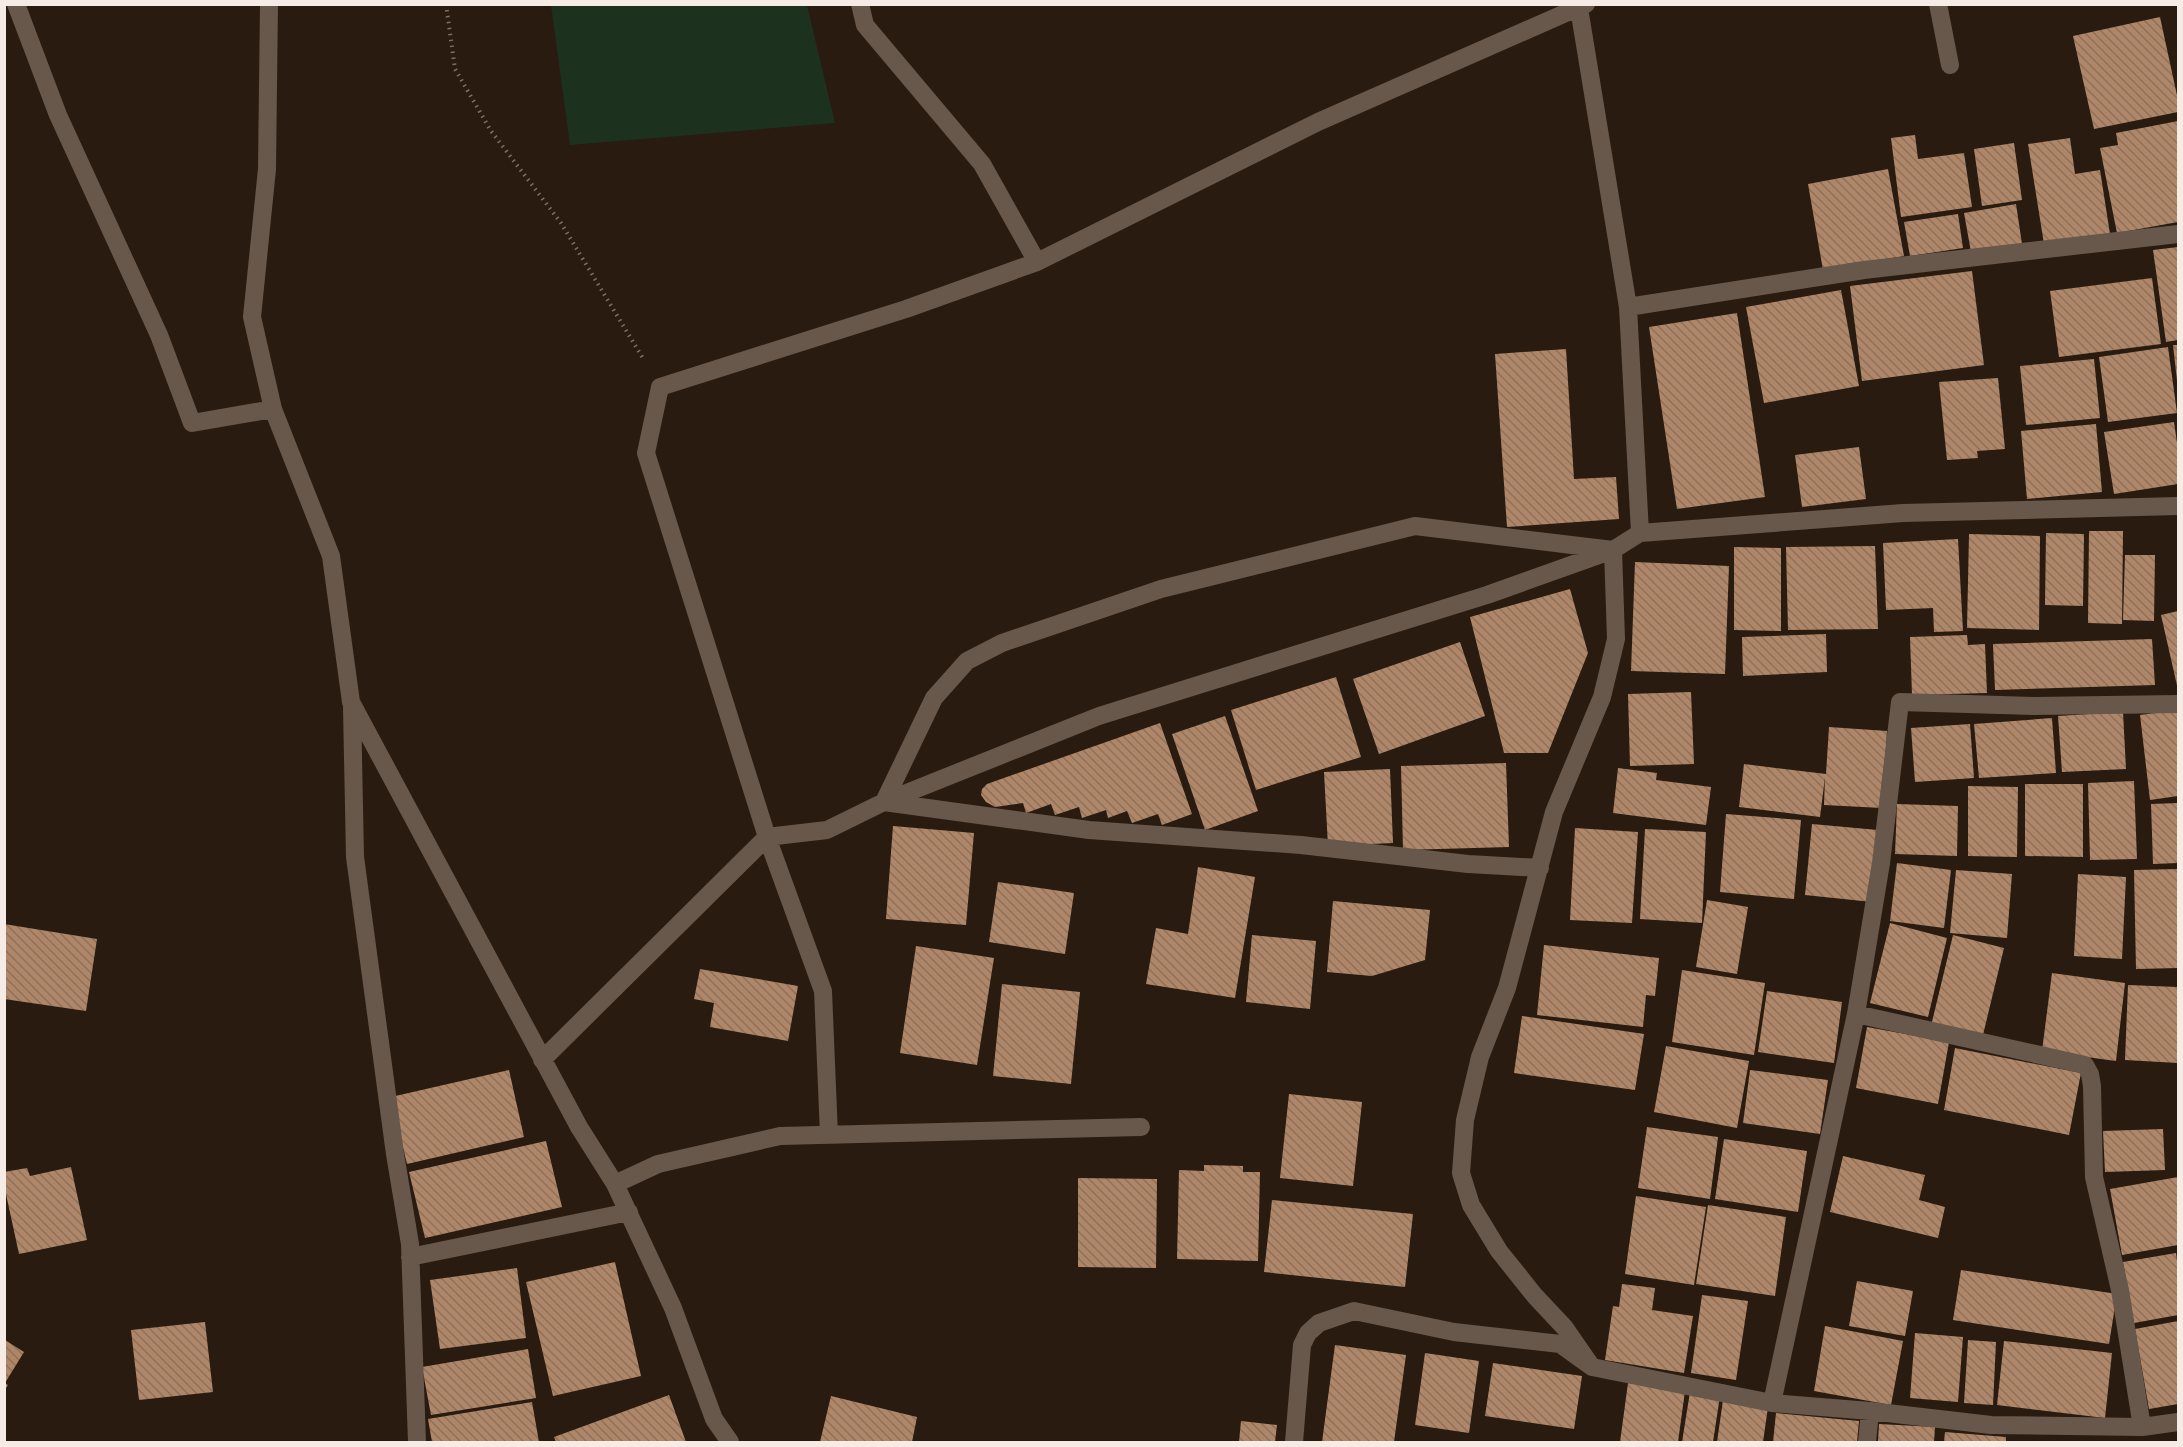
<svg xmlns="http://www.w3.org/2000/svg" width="2183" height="1447" font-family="Arial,sans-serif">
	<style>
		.pitch { fill: #1d311f }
		.building { fill: url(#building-back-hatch) }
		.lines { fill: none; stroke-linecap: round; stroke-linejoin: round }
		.path { stroke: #7b6f66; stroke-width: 4; stroke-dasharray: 1.5 4.5; stroke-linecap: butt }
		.minor { stroke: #68584b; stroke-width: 18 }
	</style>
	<defs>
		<pattern id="building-back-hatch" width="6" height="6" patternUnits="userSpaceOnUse" patternTransform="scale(1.5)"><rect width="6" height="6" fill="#af8768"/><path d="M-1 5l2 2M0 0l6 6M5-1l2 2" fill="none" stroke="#8c715c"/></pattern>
	</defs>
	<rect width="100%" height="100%" fill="#291b10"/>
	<path class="pitch" d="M 551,5 L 807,5 L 835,123 L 570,145 Z"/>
	<path class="building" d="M 2160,17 L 2178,100 L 2178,112 L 2094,129 L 2073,36 Z
		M 2178,121 L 2178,222 L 2117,233 L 2100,148 L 2118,145 L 2116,133 Z
		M 1915,135 L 1918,159 L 1964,153 L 1972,207 L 1901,217 L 1891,138 Z
		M 2070,138 L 2075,174 L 2100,170 L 2110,234 L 2044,244 L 2028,144 Z
		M 2014,143 L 2022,200 L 1982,206 L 1974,149 Z
		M 1888,169 L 1904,256 L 1823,270 L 1808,184 Z
		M 2016,204 L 2022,244 L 1971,252 L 1964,213 Z
		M 1958,214 L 1963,248 L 1910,256 L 1904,222 Z
		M 2178,247 L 2178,340 L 2166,342 L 2153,250 Z
		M 1972,271 L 1984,365 L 1862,381 L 1850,286 Z
		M 2152,278 L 2161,344 L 2059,357 L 2050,291 Z
		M 1841,290 L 1859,386 L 1764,403 L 1746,307 Z
		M 1737,313 L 1765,497 L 1677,509 L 1649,327 Z
		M 2173,345 L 2178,345 L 2178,381 L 2177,381 Z
		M 2168,347 L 2177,413 L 2108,422 L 2099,357 Z
		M 1566,349 L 1574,479 L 1616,477 L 1619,519 L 1507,527 L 1495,354 Z
		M 2094,359 L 2100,418 L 2026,425 L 2020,366 Z
		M 1998,378 L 2005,449 L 1977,451 L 1978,458 L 1947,460 L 1939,382 Z
		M 2174,422 L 2178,450 L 2178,484 L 2114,494 L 2104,432 Z
		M 2096,424 L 2102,492 L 2027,499 L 2021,431 Z
		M 1859,447 L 1866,499 L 1802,507 L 1795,455 Z
		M 2089,531 L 2123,531 L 2122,624 L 2088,623 Z
		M 2046,533 L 2084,534 L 2083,606 L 2045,605 Z
		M 1969,534 L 2040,536 L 2039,630 L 1967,628 Z
		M 1958,539 L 1963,631 L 1934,632 L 1933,608 L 1886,610 L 1883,543 Z
		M 1875,546 L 1878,629 L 1788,630 L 1786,547 Z
		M 1734,547 L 1781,548 L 1781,631 L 1734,630 Z
		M 2125,555 L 2155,555 L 2154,621 L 2123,620 Z
		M 1635,562 L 1729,566 L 1725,674 L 1631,671 Z
		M 1570,589 L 1588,653 L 1548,753 L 1504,753 L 1470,617 Z
		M 2178,611 L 2178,690 L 2161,615 Z
		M 1826,634 L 1827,672 L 1743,676 L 1742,637 Z
		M 1967,635 L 1968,645 L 1985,644 L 1987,693 L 1912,695 L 1910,637 Z
		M 2152,639 L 2155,685 L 1995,690 L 1993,644 Z
		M 1460,642 L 1485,716 L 1379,754 L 1353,679 Z
		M 1336,677 L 1361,757 L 1256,790 L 1231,710 Z
		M 1691,692 L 1694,764 L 1630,766 L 1628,694 Z
		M 2178,710 L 2178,796 L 2150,800 L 2140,715 Z
		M 2123,712 L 2126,769 L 2062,772 L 2058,716 Z
		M 1225,716 L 1258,811 L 1205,830 L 1172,734 Z
		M 2052,718 L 2056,773 L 1979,778 L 1974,724 Z
		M 1160,723 L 1192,814 L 1162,825 L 1158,814 L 1132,823 L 1127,811 L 1108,818 L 1106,810 L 1082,818 L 1079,807 L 1055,815 L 1051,804 L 1026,813 L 1023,803 L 995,807 L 986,802 L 981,795 L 982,789 L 987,784 Z
		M 1970,724 L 1974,778 L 1915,782 L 1911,728 Z
		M 1829,727 L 1887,731 L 1882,808 L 1824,805 L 1825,777 L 1820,817 L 1739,807 L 1744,764 L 1826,774 Z
		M 1506,763 L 1509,847 L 1403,850 L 1401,766 Z
		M 1618,768 L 1657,773 L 1656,780 L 1711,787 L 1706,825 L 1613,813 Z
		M 1390,769 L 1393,843 L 1328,846 L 1324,772 Z
		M 2134,781 L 2137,859 L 2090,860 L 2088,783 Z
		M 2025,784 L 2083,784 L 2083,857 L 2025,856 Z
		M 1968,786 L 2018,787 L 2017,857 L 1968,856 Z
		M 2178,803 L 2178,863 L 2153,864 L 2151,804 Z
		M 1897,804 L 1958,806 L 1957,856 L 1895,854 Z
		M 1726,814 L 1801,820 L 1794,899 L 1720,892 Z
		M 1812,824 L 1878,830 L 1872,902 L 1805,895 Z
		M 893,826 L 974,833 L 966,925 L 886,919 Z
		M 1575,828 L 1638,832 L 1632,923 L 1570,920 Z
		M 1645,829 L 1706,832 L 1702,923 L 1640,919 Z
		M 1897,863 L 1951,870 L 1944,928 L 1890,921 Z
		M 1198,867 L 1255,877 L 1235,998 L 1146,984 L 1156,928 L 1188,934 Z
		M 2178,869 L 2178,968 L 2136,969 L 2134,870 Z
		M 1956,870 L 2012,874 L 2007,938 L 1950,933 Z
		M 2078,874 L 2126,877 L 2122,959 L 2074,956 Z
		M 998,882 L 1074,893 L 1065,954 L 989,942 Z
		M 1707,900 L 1748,907 L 1737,974 L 1696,967 Z
		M 1333,901 L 1430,910 L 1425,960 L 1372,976 L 1327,972 Z
		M 1890,923 L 1947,938 L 1928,1017 L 1870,1003 Z
		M 4,924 L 97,939 L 86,1011 L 4,999 Z
		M 1252,935 L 1316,941 L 1310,1009 L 1246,1002 Z
		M 1953,935 L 2004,948 L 1982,1039 L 1931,1026 Z
		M 1544,945 L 1659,958 L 1655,996 L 1646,995 L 1643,1027 L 1537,1015 Z
		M 916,946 L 994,958 L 977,1065 L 900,1053 Z
		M 700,969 L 798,986 L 788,1041 L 710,1027 L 714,1003 L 694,999 Z
		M 1682,970 L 1765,983 L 1754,1055 L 1672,1042 Z
		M 2052,973 L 2125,983 L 2116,1061 L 2042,1051 Z
		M 1002,984 L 1080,992 L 1071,1084 L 993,1076 Z
		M 2128,985 L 2178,987 L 2178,1063 L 2125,1060 Z
		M 1767,991 L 1842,1002 L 1834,1063 L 1758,1052 Z
		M 1522,1016 L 1644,1034 L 1635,1090 L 1514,1073 Z
		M 1867,1027 L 1949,1042 L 1938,1104 L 1856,1088 Z
		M 1666,1046 L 1749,1061 L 1737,1128 L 1654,1112 Z
		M 1955,1048 L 2081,1073 L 2069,1135 L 1944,1110 Z
		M 509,1070 L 524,1137 L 407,1164 L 391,1097 Z
		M 1750,1070 L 1828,1080 L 1820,1134 L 1743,1123 Z
		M 1289,1094 L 1362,1102 L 1353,1186 L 1280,1178 Z
		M 1647,1127 L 1718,1137 L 1710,1199 L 1638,1188 Z
		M 2163,1129 L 2165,1170 L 2105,1172 L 2103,1131 Z
		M 1724,1139 L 1807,1151 L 1798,1212 L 1715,1199 Z
		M 546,1141 L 562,1207 L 425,1238 L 409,1172 Z
		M 1843,1156 L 1925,1175 L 1919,1200 L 1945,1207 L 1938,1238 L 1830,1212 Z
		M 1204,1165 L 1243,1166 L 1243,1172 L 1260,1172 L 1258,1261 L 1177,1259 L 1179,1170 L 1204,1171 Z
		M 71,1167 L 87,1240 L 19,1254 L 4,1185 L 4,1172 L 27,1168 L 30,1176 Z
		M 2178,1177 L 2178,1245 L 2122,1255 L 2110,1189 Z
		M 1078,1178 L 1157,1179 L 1156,1268 L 1078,1267 Z
		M 1636,1196 L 1706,1207 L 1694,1285 L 1625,1274 Z
		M 1272,1200 L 1413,1214 L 1405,1287 L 1264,1272 Z
		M 1708,1205 L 1786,1217 L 1775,1296 L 1696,1284 Z
		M 2176,1253 L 2178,1268 L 2178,1315 L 2134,1323 L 2123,1262 Z
		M 615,1262 L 641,1376 L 553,1396 L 526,1282 Z
		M 517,1268 L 526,1338 L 440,1349 L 430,1280 Z
		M 1961,1270 L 2117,1294 L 2109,1344 L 1953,1320 Z
		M 1857,1281 L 1913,1291 L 1905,1336 L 1849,1326 Z
		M 1622,1284 L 1655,1288 L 1652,1310 L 1693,1316 L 1684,1373 L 1605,1360 L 1613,1306 L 1619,1307 Z
		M 1702,1295 L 1748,1301 L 1736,1380 L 1691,1373 Z
		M 2178,1321 L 2178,1404 L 2149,1409 L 2135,1329 Z
		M 205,1322 L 213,1392 L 139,1400 L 131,1330 Z
		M 1825,1326 L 1903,1341 L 1891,1405 L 1814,1391 Z
		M 1915,1333 L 1963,1337 L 1958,1402 L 1910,1398 Z
		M 5,1340 L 24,1352 L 5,1383 L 8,1385 L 4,1391 Z
		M 1968,1340 L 1996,1342 L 1993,1405 L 1964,1403 Z
		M 2004,1341 L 2112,1353 L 2105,1418 L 1997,1405 Z
		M 1335,1345 L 1406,1355 L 1394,1442 L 1322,1442 Z
		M 528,1349 L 536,1398 L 431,1415 L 422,1367 Z
		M 1425,1353 L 1479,1361 L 1469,1433 L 1415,1425 Z
		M 1493,1363 L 1582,1376 L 1574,1429 L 1485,1416 Z
		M 1628,1383 L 1685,1391 L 1678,1442 L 1620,1442 Z
		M 1690,1392 L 1720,1396 L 1713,1442 L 1682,1442 Z
		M 669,1395 L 686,1442 L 556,1442 L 554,1437 Z
		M 831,1396 L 917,1417 L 912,1442 L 820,1442 Z
		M 1723,1400 L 1768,1407 L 1763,1442 L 1717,1442 Z
		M 532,1402 L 539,1442 L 432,1442 L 428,1419 Z
		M 1776,1413 L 1859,1421 L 1857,1442 L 1773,1442 Z
		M 1241,1421 L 1277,1425 L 1275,1442 L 1239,1442 Z
		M 1879,1424 L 1935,1427 L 1934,1442 L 1878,1442 Z
		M 1945,1432 L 2006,1437 L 2006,1442 L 1944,1442 Z"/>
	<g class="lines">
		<path class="path" d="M 446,4 L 455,69 L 491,131 L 561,223 L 644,360"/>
		<path class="minor" d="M 16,4 L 58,115 L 159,335 L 192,423 L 273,409
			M 269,4 L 267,169 L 252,317 L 273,409 L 331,556 L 351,702 L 579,1127 L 615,1184 L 673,1308 L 714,1419 L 730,1442
			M 860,4 L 865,25 L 982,164 L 1037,262
			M 1938,4 L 1950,65
			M 1579,8 L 1628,307 L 1640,533 L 1903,513 L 2178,506
			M 1628,307 L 1864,270 L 2178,234
			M 352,707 L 355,857 L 395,1154 L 410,1244 L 417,1442
			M 1540,868 L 1468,864 L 1301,845 L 1089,830 L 884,802 L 1099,716 L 1487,595 L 1613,550 L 1640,533
			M 1856,1014 L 2085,1065 L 2090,1074 L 2092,1086 L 2094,1177 L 2120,1290 L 2142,1427
			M 542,1060 L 767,837 L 827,830 L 884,802 L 934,698 L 967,661 L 1002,643 L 1161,589 L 1415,526 L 1613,550 L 1616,639 L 1602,697 L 1554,812 L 1507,988 L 1480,1057 L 1465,1120 L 1461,1173 L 1471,1205 L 1499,1251 L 1535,1296 L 1565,1328 L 1592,1367
			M 829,1135 L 823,991 L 767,837 L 646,453 L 660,387 L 906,309 L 1037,262 L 1318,122 L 1586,4
			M 615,1184 L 658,1164 L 780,1136 L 1141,1127
			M 410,1257 L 629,1212
			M 1772,1403 L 1856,1014 L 1881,863 L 1900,702 L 2034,706 L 2178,704
			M 1294,1442 L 1302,1345 L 1308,1333 L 1319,1323 L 1354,1311 L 1454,1332 L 1560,1344 L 1592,1367 L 1772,1403 L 1870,1411 L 1991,1425 L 2142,1427 L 2178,1422
			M 1867,1442 L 1870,1411"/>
	</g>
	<rect width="2183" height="1447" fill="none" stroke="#f6ece5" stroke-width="12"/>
</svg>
